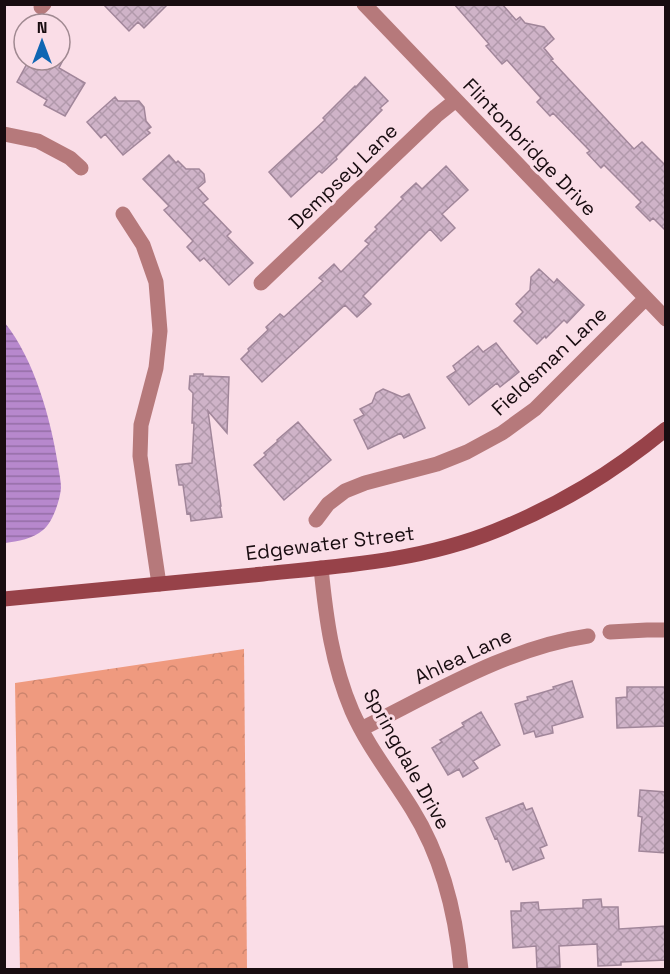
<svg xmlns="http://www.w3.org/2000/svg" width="670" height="974" font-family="'Space Grotesk',sans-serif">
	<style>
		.forest { fill: url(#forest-crowns) }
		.water { fill: url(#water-rules) }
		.building { fill: url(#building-cross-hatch); stroke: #a1869a; stroke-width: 1.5 }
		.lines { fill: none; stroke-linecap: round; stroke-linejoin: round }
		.street { stroke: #b6797b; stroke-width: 15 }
		.secondary { stroke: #974249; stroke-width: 15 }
		.labels { text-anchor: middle; stroke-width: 6; stroke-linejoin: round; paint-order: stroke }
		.street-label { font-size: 20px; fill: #180c10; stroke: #fadde7 }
	</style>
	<defs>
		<pattern id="forest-crowns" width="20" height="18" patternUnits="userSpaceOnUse" patternTransform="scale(1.5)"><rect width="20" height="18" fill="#ef9a7f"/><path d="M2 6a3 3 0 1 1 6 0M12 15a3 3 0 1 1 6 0" fill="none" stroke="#cc846d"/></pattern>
		<pattern id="water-rules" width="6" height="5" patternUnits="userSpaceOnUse" patternTransform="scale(1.5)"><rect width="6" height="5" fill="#b788cd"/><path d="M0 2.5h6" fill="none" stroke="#946ea5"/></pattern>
		<pattern id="building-cross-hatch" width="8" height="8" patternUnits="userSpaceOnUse" patternTransform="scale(1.5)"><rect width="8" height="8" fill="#cfb3c8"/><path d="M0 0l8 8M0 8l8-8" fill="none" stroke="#b199ab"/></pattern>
	</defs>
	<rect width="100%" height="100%" fill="#fadde7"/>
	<path class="forest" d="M 244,649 L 247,969 L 20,969 L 15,683 Z"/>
	<path class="water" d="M 5,323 C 34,359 51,419 58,465 C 59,472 61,481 61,488 C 60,500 53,522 43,530 C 33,539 18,541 5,543 Z"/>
	<path class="building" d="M 103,4 L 168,4 L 144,28 L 138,22 L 129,31 Z
		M 454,4 L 502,4 L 516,20 L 520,17 L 525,23 L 544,27 L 554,39 L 544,48 L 553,59 L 551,60 L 634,149 L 642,142 L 666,166 L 666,231 L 653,218 L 650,221 L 636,207 L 641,202 L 604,165 L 601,168 L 587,153 L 590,151 L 553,113 L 550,116 L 537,102 L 541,98 L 507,60 L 502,64 L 486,46 L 489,44 Z
		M 29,60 L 63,60 L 59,68 L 85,83 L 65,116 L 44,105 L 47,100 L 17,82 Z
		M 365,77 L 388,101 L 380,108 L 382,110 L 336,157 L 337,159 L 322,173 L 319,171 L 291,197 L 269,172 L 325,120 L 323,118 L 355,86 L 356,87 Z
		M 115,97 L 118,101 L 139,101 L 144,107 L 146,121 L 151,127 L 147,130 L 150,133 L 123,155 L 105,134 L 101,138 L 87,122 Z
		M 169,155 L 176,163 L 178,161 L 186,169 L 199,169 L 204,174 L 205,182 L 198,188 L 208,199 L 203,203 L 231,232 L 227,236 L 253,263 L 229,285 L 204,258 L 200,261 L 187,247 L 193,241 L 164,210 L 169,206 L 143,179 Z
		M 446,166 L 468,190 L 442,214 L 455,228 L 441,241 L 430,229 L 363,296 L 371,304 L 357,317 L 345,305 L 262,382 L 241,359 L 249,351 L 248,349 L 268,330 L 266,327 L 280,314 L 284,317 L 323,281 L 319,278 L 334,264 L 341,272 L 369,244 L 365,241 L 377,229 L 375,227 L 403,199 L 401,197 L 416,183 L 422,189 Z
		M 539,269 L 554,283 L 557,279 L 584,305 L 567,323 L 564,320 L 546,338 L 545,336 L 537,344 L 514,321 L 523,312 L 516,304 L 530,290 L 531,277 Z
		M 496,343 L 519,372 L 500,387 L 497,383 L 469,405 L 447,377 L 456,371 L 453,366 L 478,346 L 483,352 Z
		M 194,374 L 203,374 L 203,376 L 229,377 L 227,433 L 208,411 L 221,506 L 220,506 L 222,517 L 191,521 L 190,513 L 187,514 L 183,485 L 179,485 L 176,465 L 192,463 L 194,423 L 192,423 L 193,393 L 189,389 L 190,376 L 194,376 Z
		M 383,389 L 402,397 L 409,394 L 425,428 L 404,438 L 401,433 L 368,449 L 354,420 L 364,415 L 360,409 L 372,403 L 376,393 Z
		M 298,422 L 331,460 L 284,500 L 254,465 L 266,455 L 264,453 L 278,441 L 277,440 Z
		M 572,681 L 583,717 L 552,726 L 553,733 L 536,737 L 534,731 L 524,734 L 515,704 L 528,700 L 527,697 L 554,689 L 553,687 Z
		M 627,687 L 666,687 L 666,726 L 617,728 L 616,698 L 627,697 Z
		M 481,712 L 500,745 L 473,761 L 478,768 L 463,777 L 459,769 L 448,775 L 432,748 L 442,742 L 440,740 L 464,726 L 462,723 Z
		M 640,790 L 666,792 L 666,853 L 639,851 L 642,817 L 638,816 Z
		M 523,803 L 526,810 L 532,808 L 547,845 L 540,848 L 544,858 L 513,870 L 509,861 L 506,862 L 497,838 L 495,839 L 486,818 Z
		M 601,899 L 602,907 L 618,907 L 619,929 L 666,926 L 666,960 L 621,962 L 621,965 L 598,966 L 597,944 L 559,946 L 560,967 L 537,968 L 536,946 L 513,948 L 511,911 L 521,911 L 521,903 L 538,902 L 539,910 L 583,908 L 583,900 Z"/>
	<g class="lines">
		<path class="street" d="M 364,4 L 666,319
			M 41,7 L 44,4
			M 4,134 L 38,141 L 70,158 L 81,168
			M 123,214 L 143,245 L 156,282 L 160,331 L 156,368 L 141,425 L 140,456 L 159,584
			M 261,283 L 436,116 L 456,100
			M 316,520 L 328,504 L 345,491 L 365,483 L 437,464 L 467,452 L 502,433 L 535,409 L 646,298
			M 321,568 C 326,618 332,664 352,711 C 368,747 391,775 412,809 C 442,857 456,914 461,970
			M 610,632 L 647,630 L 666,630
			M 361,729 C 434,693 507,648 588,636"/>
		<path class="secondary" d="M 4,599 C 91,590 177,582 263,574 C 341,566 421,561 495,531 C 560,505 612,473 666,429"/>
	</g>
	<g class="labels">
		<g class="street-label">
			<text transform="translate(530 147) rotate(46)" y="7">Flintonbridge Drive</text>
			<text transform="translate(343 176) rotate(-44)" y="7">Dempsey Lane</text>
			<text transform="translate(549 361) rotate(-43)" y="7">Fieldsman Lane</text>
			<text transform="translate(330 543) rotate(-7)" y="7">Edgewater Street</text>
			<text transform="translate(463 656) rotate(-25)" y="7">Ahlea Lane</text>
			<text transform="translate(407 759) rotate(61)" y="7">Springdale Drive</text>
		</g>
	</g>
	<rect width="670" height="974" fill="none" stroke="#180c10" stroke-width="12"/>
	<g transform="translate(42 42)"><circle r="28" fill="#fadde7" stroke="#a08991" stroke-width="1.5"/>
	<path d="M0-4.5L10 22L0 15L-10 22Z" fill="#0f66b3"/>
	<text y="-9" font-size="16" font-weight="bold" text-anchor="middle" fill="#180c10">N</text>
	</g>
</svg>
